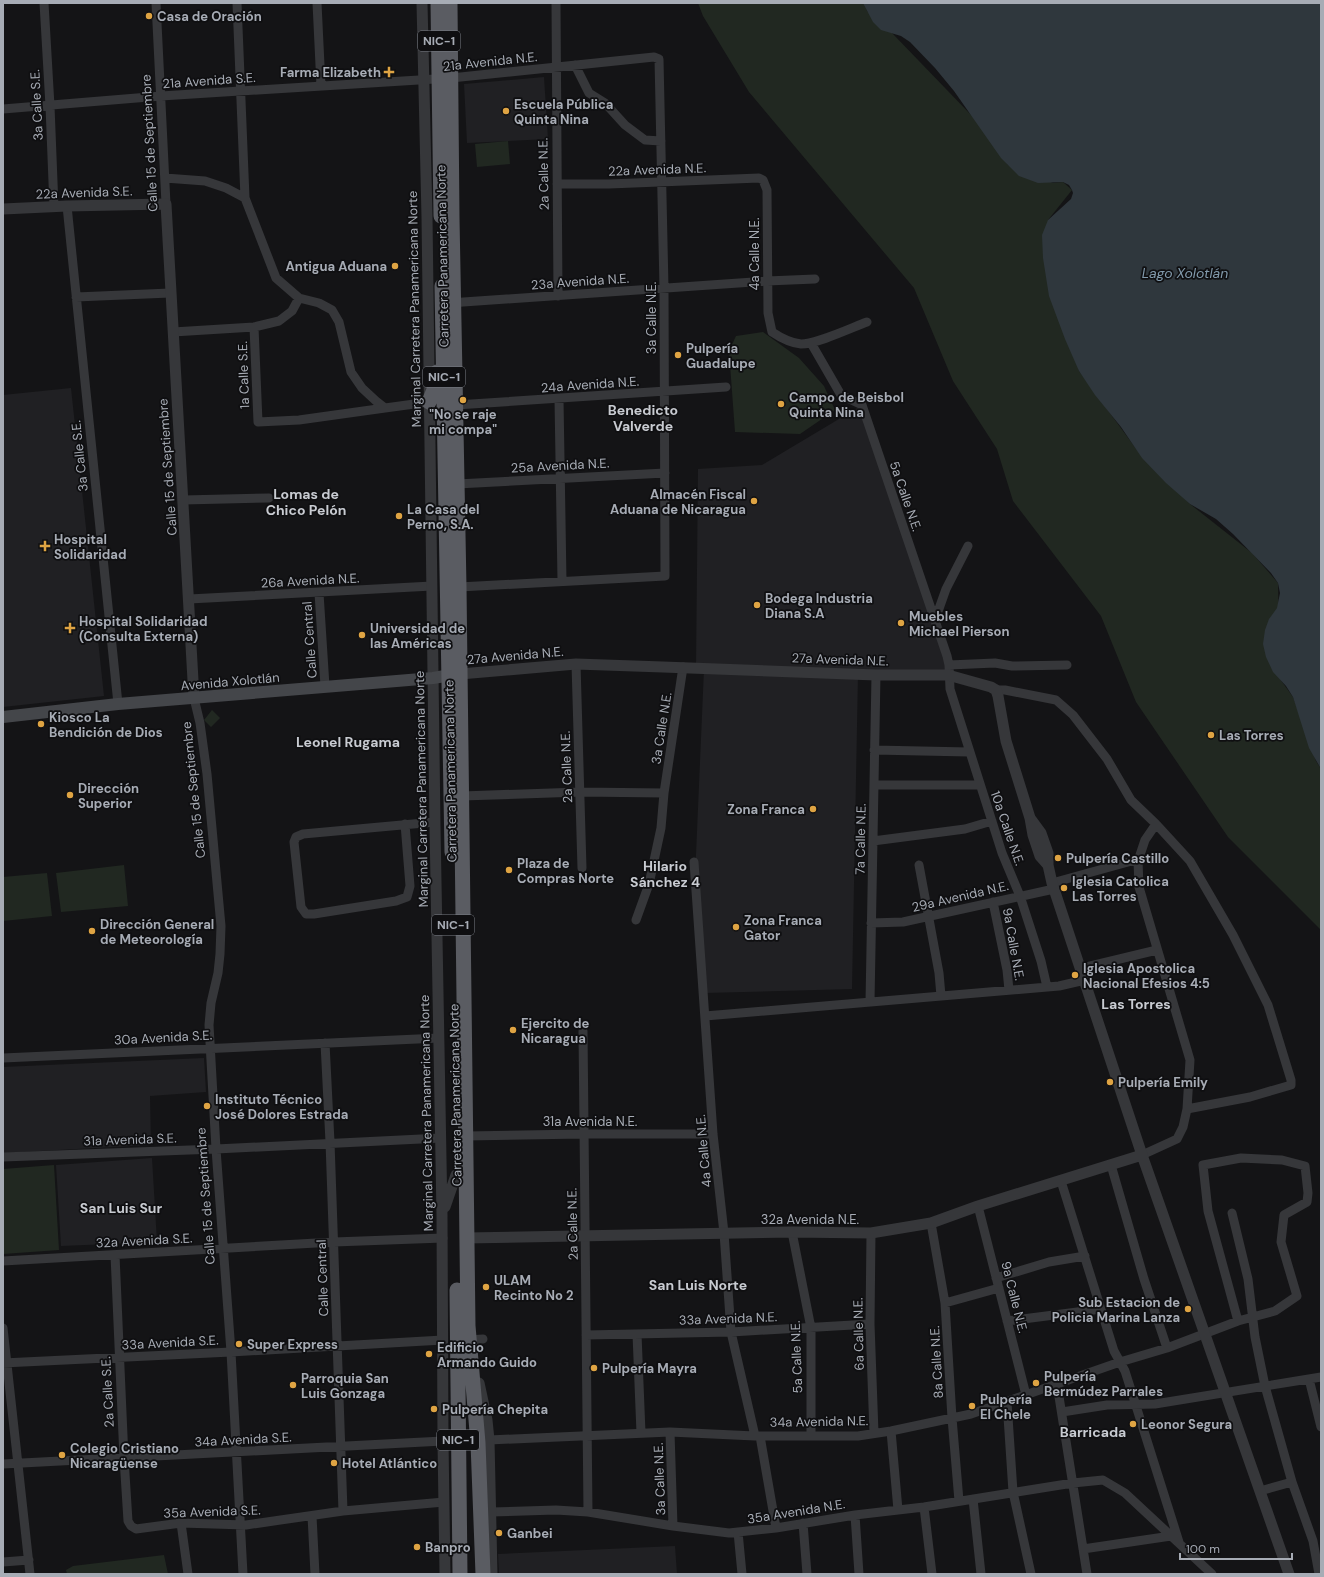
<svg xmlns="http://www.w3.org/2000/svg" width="1324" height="1577" font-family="'DM Sans',sans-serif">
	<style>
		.built { fill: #202023 }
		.green { fill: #212821 }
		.water { fill: #2f373d }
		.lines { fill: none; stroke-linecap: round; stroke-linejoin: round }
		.minor { stroke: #36373a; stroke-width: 9 }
		.tertiary { stroke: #36373a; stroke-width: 11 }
		.secondary { stroke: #44464a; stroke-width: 12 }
		.trunk { stroke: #5a5c62; stroke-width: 15 }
		.poi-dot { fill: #dfa443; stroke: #0f0f11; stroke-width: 1.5 }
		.labels { text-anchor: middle; stroke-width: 3.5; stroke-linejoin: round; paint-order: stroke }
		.shield { fill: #0f0f11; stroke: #797d84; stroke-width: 1 }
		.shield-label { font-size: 12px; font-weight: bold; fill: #a7acb5 }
		.poi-label { font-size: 13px; font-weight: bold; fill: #a7acb5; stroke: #0f0f11; text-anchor: start }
		.street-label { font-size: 13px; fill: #a7acb5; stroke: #0f0f11 }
		.water-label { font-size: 14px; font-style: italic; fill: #829aac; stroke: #0f0f11 }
		.neighbourhood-label { font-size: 14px; font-weight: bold; fill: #c8cbd1; stroke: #0f0f11 }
	</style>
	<rect width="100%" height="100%" fill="#141416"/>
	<path class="built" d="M 544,77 L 548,139 L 467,143 L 464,84 Z
		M 71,388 L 104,696 L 3,707 L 3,395 Z
		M 859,407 L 949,665 L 948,675 L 858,674 L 852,989 L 704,993 L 695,878 L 704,669 L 696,668 L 698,469 L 762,465 Z
		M 204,1058 L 206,1092 L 150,1096 L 151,1145 L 3,1153 L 3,1067 Z
		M 152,1158 L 157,1242 L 61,1246 L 56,1165 Z
		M 675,1546 L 677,1574 L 499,1574 L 498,1554 Z"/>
	<path class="green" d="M 698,3 L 865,3 L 867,11 L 892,33 L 973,117 L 1008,165 L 1053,183 L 1063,182 L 1072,190 L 1048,220 L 1079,371 L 1137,450 L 1190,504 L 1252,553 L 1278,583 L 1280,679 L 1293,697 L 1316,761 L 1321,769 L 1321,930 L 1228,837 L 1136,702 L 1101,616 L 1013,501 L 997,449 L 953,381 L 914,288 L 749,92 L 703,16 Z
		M 508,141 L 510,164 L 477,167 L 475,144 Z
		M 763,332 L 799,358 L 824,386 L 835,410 L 800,434 L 735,432 L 729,351 L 736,336 Z
		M 212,710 L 220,718 L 211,727 L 204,720 Z
		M 124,865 L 128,906 L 61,912 L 56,873 Z
		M 47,873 L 52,916 L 3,921 L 3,877 Z
		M 54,1165 L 59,1250 L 3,1254 L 3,1169 Z
		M 164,1555 L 168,1574 L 67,1574 L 66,1570 L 73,1566 Z"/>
	<path class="water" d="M 863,3 L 1321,3 L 1321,769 L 1309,748 L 1293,697 L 1286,686 L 1273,672 L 1266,657 L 1263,644 L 1265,630 L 1269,619 L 1277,608 L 1280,593 L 1278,583 L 1271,573 L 1233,534 L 1216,519 L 1190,504 L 1166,483 L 1142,458 L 1121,427 L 1095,395 L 1079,371 L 1065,339 L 1049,296 L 1043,258 L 1042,235 L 1048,220 L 1071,199 L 1073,193 L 1072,190 L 1069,185 L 1063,182 L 1038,183 L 1019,176 L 1001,158 L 954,91 L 935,68 L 910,42 L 901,36 L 881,30 L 873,22 Z"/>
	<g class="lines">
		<path class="minor" d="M 44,3 L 50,106 L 54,207
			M 156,3 L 166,204
			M 237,3 L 245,198 L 276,278 L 299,298 L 319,303 L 332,310 L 339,322 L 351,372 L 362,388 L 376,401 L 385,408 L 429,402
			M 317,3 L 321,86
			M 556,3 L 558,296
			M 575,65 L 589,93 L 605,103 L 625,125 L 645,140 L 661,141
			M 3,109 L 161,96 L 451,78 L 654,57 L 659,59 L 664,288 L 665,576 L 459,587
			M 165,178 L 205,181 L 226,188 L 245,198
			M 557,184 L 609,184 L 759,178 L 763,180 L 767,190 L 768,313 L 772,332 C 781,338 790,343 801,344 C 817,344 851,328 867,322
			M 67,206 L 118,704
			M 76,297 L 170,293
			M 449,303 L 767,281 L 815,279
			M 254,327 L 258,422 L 299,420 L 385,408
			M 173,332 L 254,327 L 279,321 L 292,311 L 299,298
			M 811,343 L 841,395 L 862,405 L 947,656 L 949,665 L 950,689 L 1002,853 L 1020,896 L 1041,961 L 1047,987
			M 559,399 L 562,581
			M 456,405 L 726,387
			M 457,484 L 665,473
			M 183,500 L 269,498
			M 319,593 L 325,686
			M 189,599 L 432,586
			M 935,620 L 946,589 L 968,546
			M 576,664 L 582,868
			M 949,665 L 995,663 L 1012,666 L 1067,665
			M 996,690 L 1005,690 L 1056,700 L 1073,715 L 1107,759 L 1131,800 L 1156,824 L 1190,861 L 1233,935 L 1268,1005 L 1291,1080 L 1291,1085 L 1250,1097 L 1187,1109
			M 194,698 L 200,723 L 207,774 L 221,926 L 220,954 L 218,973 L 211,1003 L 209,1025 L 216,1149 L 231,1352 L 243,1574
			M 874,750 L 969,752
			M 874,785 L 980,785
			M 462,796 L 580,792 L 664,793
			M 405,824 L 410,886 L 407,897 L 396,901 L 314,914 L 306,914 L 301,907 L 294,842 L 296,837 L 303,834 L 435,822
			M 873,841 L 965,829 L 992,821
			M 694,862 L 713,1134 L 724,1233 L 731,1332 L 755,1436
			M 919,865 L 939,973 L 941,996
			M 1052,883 L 1139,859
			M 993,902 L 1007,970 L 1009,990
			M 636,920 L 649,884 L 661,828 L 664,793 L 683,667
			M 871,923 L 903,922 L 1054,889
			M 1082,968 L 1157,950
			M 870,1002 L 876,675
			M 705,1016 L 1059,986 L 1085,980
			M 583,1031 L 588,1512
			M 325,1043 L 330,1142 L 343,1511
			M 3,1058 L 439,1038
			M 466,1136 L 583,1134 L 713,1134
			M 1142,1155 L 1177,1139 L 1183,1127 L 1187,1109 L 1190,1060 L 1139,887 L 1138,861 L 1145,840 L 1156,824
			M 3,1157 L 216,1149 L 441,1138
			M 1111,1165 L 1144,1279 L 1167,1348
			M 1061,1181 L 1114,1351 L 1125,1371 L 1179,1542
			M 978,1206 L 1026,1395
			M 1232,1213 L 1248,1279 L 1255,1337 L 1265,1386 L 1292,1482 L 1313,1541 L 1319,1574
			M 931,1223 L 945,1303 L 952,1418 L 959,1501
			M 792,1232 L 811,1328 L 811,1435
			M 871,1233 L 870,1324 L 874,1433
			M 115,1255 L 124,1458 L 128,1521 L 131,1526 L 136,1529 L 181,1523 L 246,1525 L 343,1511 L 444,1502
			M 3,1261 L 334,1242 L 443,1238
			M 996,1278 L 1049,1262 L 1085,1256
			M 945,1303 L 999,1288
			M 1007,1321 L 1101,1309
			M 3,1328 L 30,1574
			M 637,1334 L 641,1433
			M 586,1335 L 731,1332 L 870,1324
			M 468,1340 L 483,1339
			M 3,1363 L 231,1352 L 443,1340
			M 1309,1379 L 1321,1427
			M 1057,1384 L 1087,1574
			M 1007,1402 L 1013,1492 L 1031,1574
			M 1062,1412 L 1107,1405 L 1155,1404 L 1321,1377
			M 891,1431 L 898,1510
			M 670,1432 L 673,1526
			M 760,1436 L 776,1528
			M 489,1440 L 670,1432 L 755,1436 L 858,1436 L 891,1431 L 971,1414 L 1120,1362 L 1167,1348 L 1238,1321 L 1275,1311 L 1297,1296 L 1281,1242 L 1284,1215 L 1307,1202 L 1308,1193 L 1305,1166 L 1282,1160 L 1241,1158 L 1203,1165 L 1208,1211 L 1238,1321
			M 3,1464 L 443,1441
			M 1260,1491 L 1292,1482
			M 973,1499 L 981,1574
			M 924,1507 L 932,1574
			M 491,1512 L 556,1510 L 588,1512 L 673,1526 L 729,1533 L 738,1532 L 776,1528 L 855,1515 L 924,1507 L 1073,1483 L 1103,1480 L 1125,1493 L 1212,1574
			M 855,1515 L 859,1574
			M 312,1516 L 315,1574
			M 181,1523 L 188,1574
			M 803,1523 L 807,1574
			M 738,1532 L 742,1574
			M 1083,1549 L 1171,1536
			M 3,1562 L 29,1560"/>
		<path class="tertiary" d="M 422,3 L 427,217 L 435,826 L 442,1215 L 443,1441 L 445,1574
			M 3,209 L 67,206 L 166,204 L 194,698
			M 460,674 L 576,664 L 663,667 L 876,675 L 948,675 L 991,687 L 996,690 L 998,696 L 1006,741 L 1030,818 L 1033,835 L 1040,856 L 1048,865
			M 1030,818 L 1041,833 L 1048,853 L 1048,865 L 1052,883 L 1142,1155 L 1289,1574
			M 445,1207 L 456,1175
			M 466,1238 L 792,1232 L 871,1233 L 931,1223 L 978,1206 L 1142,1155
			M 479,1383 L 487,1420 L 489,1440 L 492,1574"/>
		<path class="secondary" d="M 3,717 L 118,704 L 433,678 L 457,674"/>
		<path class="trunk" d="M 438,3 L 441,216
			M 450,3 L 452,218 L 459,587 L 468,1326 L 478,1443 L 483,1574
			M 442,286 L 452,852
			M 429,402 L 434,390 L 437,372
			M 457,1290 L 460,1574"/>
	</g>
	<g class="poi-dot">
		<circle cx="149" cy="16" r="4"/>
		<path d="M387 66h4v4h4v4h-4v4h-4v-4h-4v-4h4z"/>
		<circle cx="506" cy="111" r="4"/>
		<circle cx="395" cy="266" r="4"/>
		<circle cx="678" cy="355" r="4"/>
		<circle cx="463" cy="400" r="4"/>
		<circle cx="781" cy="404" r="4"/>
		<circle cx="754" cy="501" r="4"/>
		<circle cx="399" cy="516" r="4"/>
		<path d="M43 540h4v4h4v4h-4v4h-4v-4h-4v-4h4z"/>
		<circle cx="757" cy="605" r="4"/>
		<circle cx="901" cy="623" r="4"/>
		<path d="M68 622h4v4h4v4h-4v4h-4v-4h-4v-4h4z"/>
		<circle cx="362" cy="635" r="4"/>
		<circle cx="41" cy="724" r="4"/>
		<circle cx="1211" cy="735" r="4"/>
		<circle cx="70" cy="795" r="4"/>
		<circle cx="813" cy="809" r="4"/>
		<circle cx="1058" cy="858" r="4"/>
		<circle cx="509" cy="870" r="4"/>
		<circle cx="1064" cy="888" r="4"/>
		<circle cx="736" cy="927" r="4"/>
		<circle cx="92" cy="931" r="4"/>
		<circle cx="1075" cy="975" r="4"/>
		<circle cx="513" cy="1030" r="4"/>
		<circle cx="1110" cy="1082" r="4"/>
		<circle cx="207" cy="1106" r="4"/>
		<circle cx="486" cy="1287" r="4"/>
		<circle cx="1188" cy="1309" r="4"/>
		<circle cx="239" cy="1344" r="4"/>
		<circle cx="429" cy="1354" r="4"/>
		<circle cx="594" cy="1368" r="4"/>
		<circle cx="1036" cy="1383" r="4"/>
		<circle cx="293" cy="1385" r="4"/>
		<circle cx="972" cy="1406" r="4"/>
		<circle cx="434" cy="1409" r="4"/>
		<circle cx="1133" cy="1424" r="4"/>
		<circle cx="62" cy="1455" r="4"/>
		<circle cx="334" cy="1463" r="4"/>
		<circle cx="499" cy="1533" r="4"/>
		<circle cx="417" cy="1547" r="4"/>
	</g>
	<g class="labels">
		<g class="shield">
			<rect x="418" y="31" width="42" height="20" rx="3"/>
			<rect x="423" y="367" width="42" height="20" rx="3"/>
			<rect x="432" y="915" width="42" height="20" rx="3"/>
			<rect x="437" y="1430" width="42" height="20" rx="3"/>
		</g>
		<g class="shield-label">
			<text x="439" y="45">NIC-1</text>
			<text x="444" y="381">NIC-1</text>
			<text x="453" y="929">NIC-1</text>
			<text x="458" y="1444">NIC-1</text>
		</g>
		<g class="poi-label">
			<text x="157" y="21">Casa de Oración</text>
			<text x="381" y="77" text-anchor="end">Farma Elizabeth</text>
			<text x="514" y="109">Escuela Pública<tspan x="514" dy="15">Quinta Nina</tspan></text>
			<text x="387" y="271" text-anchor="end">Antigua Aduana</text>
			<text x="686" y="353">Pulpería<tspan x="686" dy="15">Guadalupe</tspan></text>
			<text x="789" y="402">Campo de Beisbol<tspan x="789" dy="15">Quinta Nina</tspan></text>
			<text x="463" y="419" text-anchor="middle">"No se raje<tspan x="463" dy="15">mi compa"</tspan></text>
			<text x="746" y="499" text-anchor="end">Almacén Fiscal<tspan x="746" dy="15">Aduana de Nicaragua</tspan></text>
			<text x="407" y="514">La Casa del<tspan x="407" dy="15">Perno, S.A.</tspan></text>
			<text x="54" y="544">Hospital<tspan x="54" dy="15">Solidaridad</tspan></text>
			<text x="765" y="603">Bodega Industria<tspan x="765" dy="15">Diana S.A</tspan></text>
			<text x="909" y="621">Muebles<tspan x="909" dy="15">Michael Pierson</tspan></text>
			<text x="79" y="626">Hospital Solidaridad<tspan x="79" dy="15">(Consulta Externa)</tspan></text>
			<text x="370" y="633">Universidad de<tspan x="370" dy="15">las Américas</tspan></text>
			<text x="49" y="722">Kiosco La<tspan x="49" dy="15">Bendición de Dios</tspan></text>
			<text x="1219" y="740">Las Torres</text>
			<text x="78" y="793">Dirección<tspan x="78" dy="15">Superior</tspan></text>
			<text x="805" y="814" text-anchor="end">Zona Franca</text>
			<text x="1066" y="863">Pulpería Castillo</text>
			<text x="517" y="868">Plaza de<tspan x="517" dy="15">Compras Norte</tspan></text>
			<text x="1072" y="886">Iglesia Catolica<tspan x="1072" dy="15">Las Torres</tspan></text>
			<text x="744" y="925">Zona Franca<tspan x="744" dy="15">Gator</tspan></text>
			<text x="100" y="929">Dirección General<tspan x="100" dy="15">de Meteorología</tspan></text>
			<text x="1083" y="973">Iglesia Apostolica<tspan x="1083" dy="15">Nacional Efesios 4:5</tspan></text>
			<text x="521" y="1028">Ejercito de<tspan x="521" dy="15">Nicaragua</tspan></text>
			<text x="1118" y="1087">Pulpería Emily</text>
			<text x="215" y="1104">Instituto Técnico<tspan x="215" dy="15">José Dolores Estrada</tspan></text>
			<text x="494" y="1285">ULAM<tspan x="494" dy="15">Recinto No 2</tspan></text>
			<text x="1180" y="1307" text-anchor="end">Sub Estacion de<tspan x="1180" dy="15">Policia Marina Lanza</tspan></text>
			<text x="247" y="1349">Super Express</text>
			<text x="437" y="1352">Edificio<tspan x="437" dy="15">Armando Guido</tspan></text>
			<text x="602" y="1373">Pulpería Mayra</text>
			<text x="1044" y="1381">Pulpería<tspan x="1044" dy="15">Bermúdez Parrales</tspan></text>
			<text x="301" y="1383">Parroquia San<tspan x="301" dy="15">Luis Gonzaga</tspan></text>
			<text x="980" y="1404">Pulpería<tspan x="980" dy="15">El Chele</tspan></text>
			<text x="442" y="1414">Pulpería Chepita</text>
			<text x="1141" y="1429">Leonor Segura</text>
			<text x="70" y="1453">Colegio Cristiano<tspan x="70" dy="15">Nicaragüense</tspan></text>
			<text x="342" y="1468">Hotel Atlántico</text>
			<text x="507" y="1538">Ganbei</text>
			<text x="425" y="1552">Banpro</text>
		</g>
		<g class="street-label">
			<text transform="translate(490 61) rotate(-6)" y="5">21a Avenida N.E.</text>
			<text transform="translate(209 80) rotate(-4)" y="5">21a Avenida S.E.</text>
			<text transform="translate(36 105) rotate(-93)" y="5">3a Calle S.E.</text>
			<text transform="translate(149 143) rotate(-93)" y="5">Calle 15 de Septiembre</text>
			<text transform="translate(657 169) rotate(-2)" y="5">22a Avenida N.E.</text>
			<text transform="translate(543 174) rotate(-91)" y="5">2a Calle N.E.</text>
			<text transform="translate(84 192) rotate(-2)" y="5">22a Avenida S.E.</text>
			<text transform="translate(754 254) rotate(-90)" y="5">4a Calle N.E.</text>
			<text transform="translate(442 256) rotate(-91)" y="5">Carretera Panamericana Norte</text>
			<text transform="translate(580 281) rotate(-4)" y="5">23a Avenida N.E.</text>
			<text transform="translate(414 309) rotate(-91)" y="5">Marginal Carretera Panamericana Norte</text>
			<text transform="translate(651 318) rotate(-90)" y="5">3a Calle N.E.</text>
			<text transform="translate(243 375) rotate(-92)" y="5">1a Calle S.E.</text>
			<text transform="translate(590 384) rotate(-4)" y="5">24a Avenida N.E.</text>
			<text transform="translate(79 456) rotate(-96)" y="5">3a Calle S.E.</text>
			<text transform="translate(560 465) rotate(-3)" y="5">25a Avenida N.E.</text>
			<text transform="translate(167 467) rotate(-94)" y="5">Calle 15 de Septiembre</text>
			<text transform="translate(906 496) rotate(71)" y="5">5a Calle N.E.</text>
			<text transform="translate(310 580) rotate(-3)" y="5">26a Avenida N.E.</text>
			<text transform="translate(309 640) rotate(-94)" y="5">Calle Central</text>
			<text transform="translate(515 655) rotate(-5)" y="5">27a Avenida N.E.</text>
			<text transform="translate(840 659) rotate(2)" y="5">27a Avenida N.E.</text>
			<text transform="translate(230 681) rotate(-5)" y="5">Avenida Xolotlán</text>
			<text transform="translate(661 728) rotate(-81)" y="5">3a Calle N.E.</text>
			<text transform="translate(566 767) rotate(-92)" y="5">2a Calle N.E.</text>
			<text transform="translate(450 771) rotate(-91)" y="5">Carretera Panamericana Norte</text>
			<text transform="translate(421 789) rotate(-91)" y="5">Marginal Carretera Panamericana Norte</text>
			<text transform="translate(193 790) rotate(-96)" y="5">Calle 15 de Septiembre</text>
			<text transform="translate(1008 828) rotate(71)" y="5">10a Calle N.E.</text>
			<text transform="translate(860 839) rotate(-89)" y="5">7a Calle N.E.</text>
			<text transform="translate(960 896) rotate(-13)" y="5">29a Avenida N.E.</text>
			<text transform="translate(1014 944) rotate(80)" y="5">9a Calle N.E.</text>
			<text transform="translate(163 1037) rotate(-3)" y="5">30a Avenida S.E.</text>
			<text transform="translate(455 1095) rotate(-91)" y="5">Carretera Panamericana Norte</text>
			<text transform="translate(426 1113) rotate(-91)" y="5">Marginal Carretera Panamericana Norte</text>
			<text x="590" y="1126">31a Avenida N.E.</text>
			<text transform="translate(130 1139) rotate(-2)" y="5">31a Avenida S.E.</text>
			<text transform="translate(703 1151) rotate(-95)" y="5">4a Calle N.E.</text>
			<text transform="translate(205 1196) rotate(-94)" y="5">Calle 15 de Septiembre</text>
			<text x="810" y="1224">32a Avenida N.E.</text>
			<text transform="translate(572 1224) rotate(-91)" y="5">2a Calle N.E.</text>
			<text transform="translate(144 1240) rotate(-3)" y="5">32a Avenida S.E.</text>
			<text transform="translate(322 1278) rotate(-92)" y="5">Calle Central</text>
			<text transform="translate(1015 1297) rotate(76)" y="5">9a Calle N.E.</text>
			<text transform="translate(728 1318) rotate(-2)" y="5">33a Avenida N.E.</text>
			<text transform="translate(858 1334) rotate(-91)" y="5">6a Calle N.E.</text>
			<text transform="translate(170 1342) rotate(-3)" y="5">33a Avenida S.E.</text>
			<text transform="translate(796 1357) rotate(-92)" y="5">5a Calle N.E.</text>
			<text transform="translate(936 1362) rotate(-93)" y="5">8a Calle N.E.</text>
			<text transform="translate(107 1392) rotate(-93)" y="5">2a Calle S.E.</text>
			<text transform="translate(819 1421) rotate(-1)" y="5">34a Avenida N.E.</text>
			<text transform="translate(243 1439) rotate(-3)" y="5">34a Avenida S.E.</text>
			<text transform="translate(659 1479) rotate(-92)" y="5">3a Calle N.E.</text>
			<text transform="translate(212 1511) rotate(-2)" y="5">35a Avenida S.E.</text>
			<text transform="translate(796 1511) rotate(-9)" y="5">35a Avenida N.E.</text>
		</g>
		<g class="water-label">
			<text x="1185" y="278">Lago Xolotlán</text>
		</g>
		<g class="neighbourhood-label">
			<text x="643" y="415">Benedicto<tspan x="643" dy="16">Valverde</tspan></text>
			<text x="306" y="499">Lomas de<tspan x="306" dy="16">Chico Pelón</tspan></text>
			<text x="348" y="747">Leonel Rugama</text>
			<text x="665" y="871">Hilario<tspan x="665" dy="16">Sánchez 4</tspan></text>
			<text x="1136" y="1009">Las Torres</text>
			<text x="121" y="1213">San Luis Sur</text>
			<text x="698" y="1290">San Luis Norte</text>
			<text x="1093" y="1437">Barricada</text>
		</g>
	</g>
	<rect width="1324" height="1577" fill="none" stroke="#a7acb5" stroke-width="8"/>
	<path d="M1180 1553v6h112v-6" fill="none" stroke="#a7acb5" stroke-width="2"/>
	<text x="1186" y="1553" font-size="12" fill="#a7acb5" stroke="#0f0f11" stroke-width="3" paint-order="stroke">100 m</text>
</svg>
